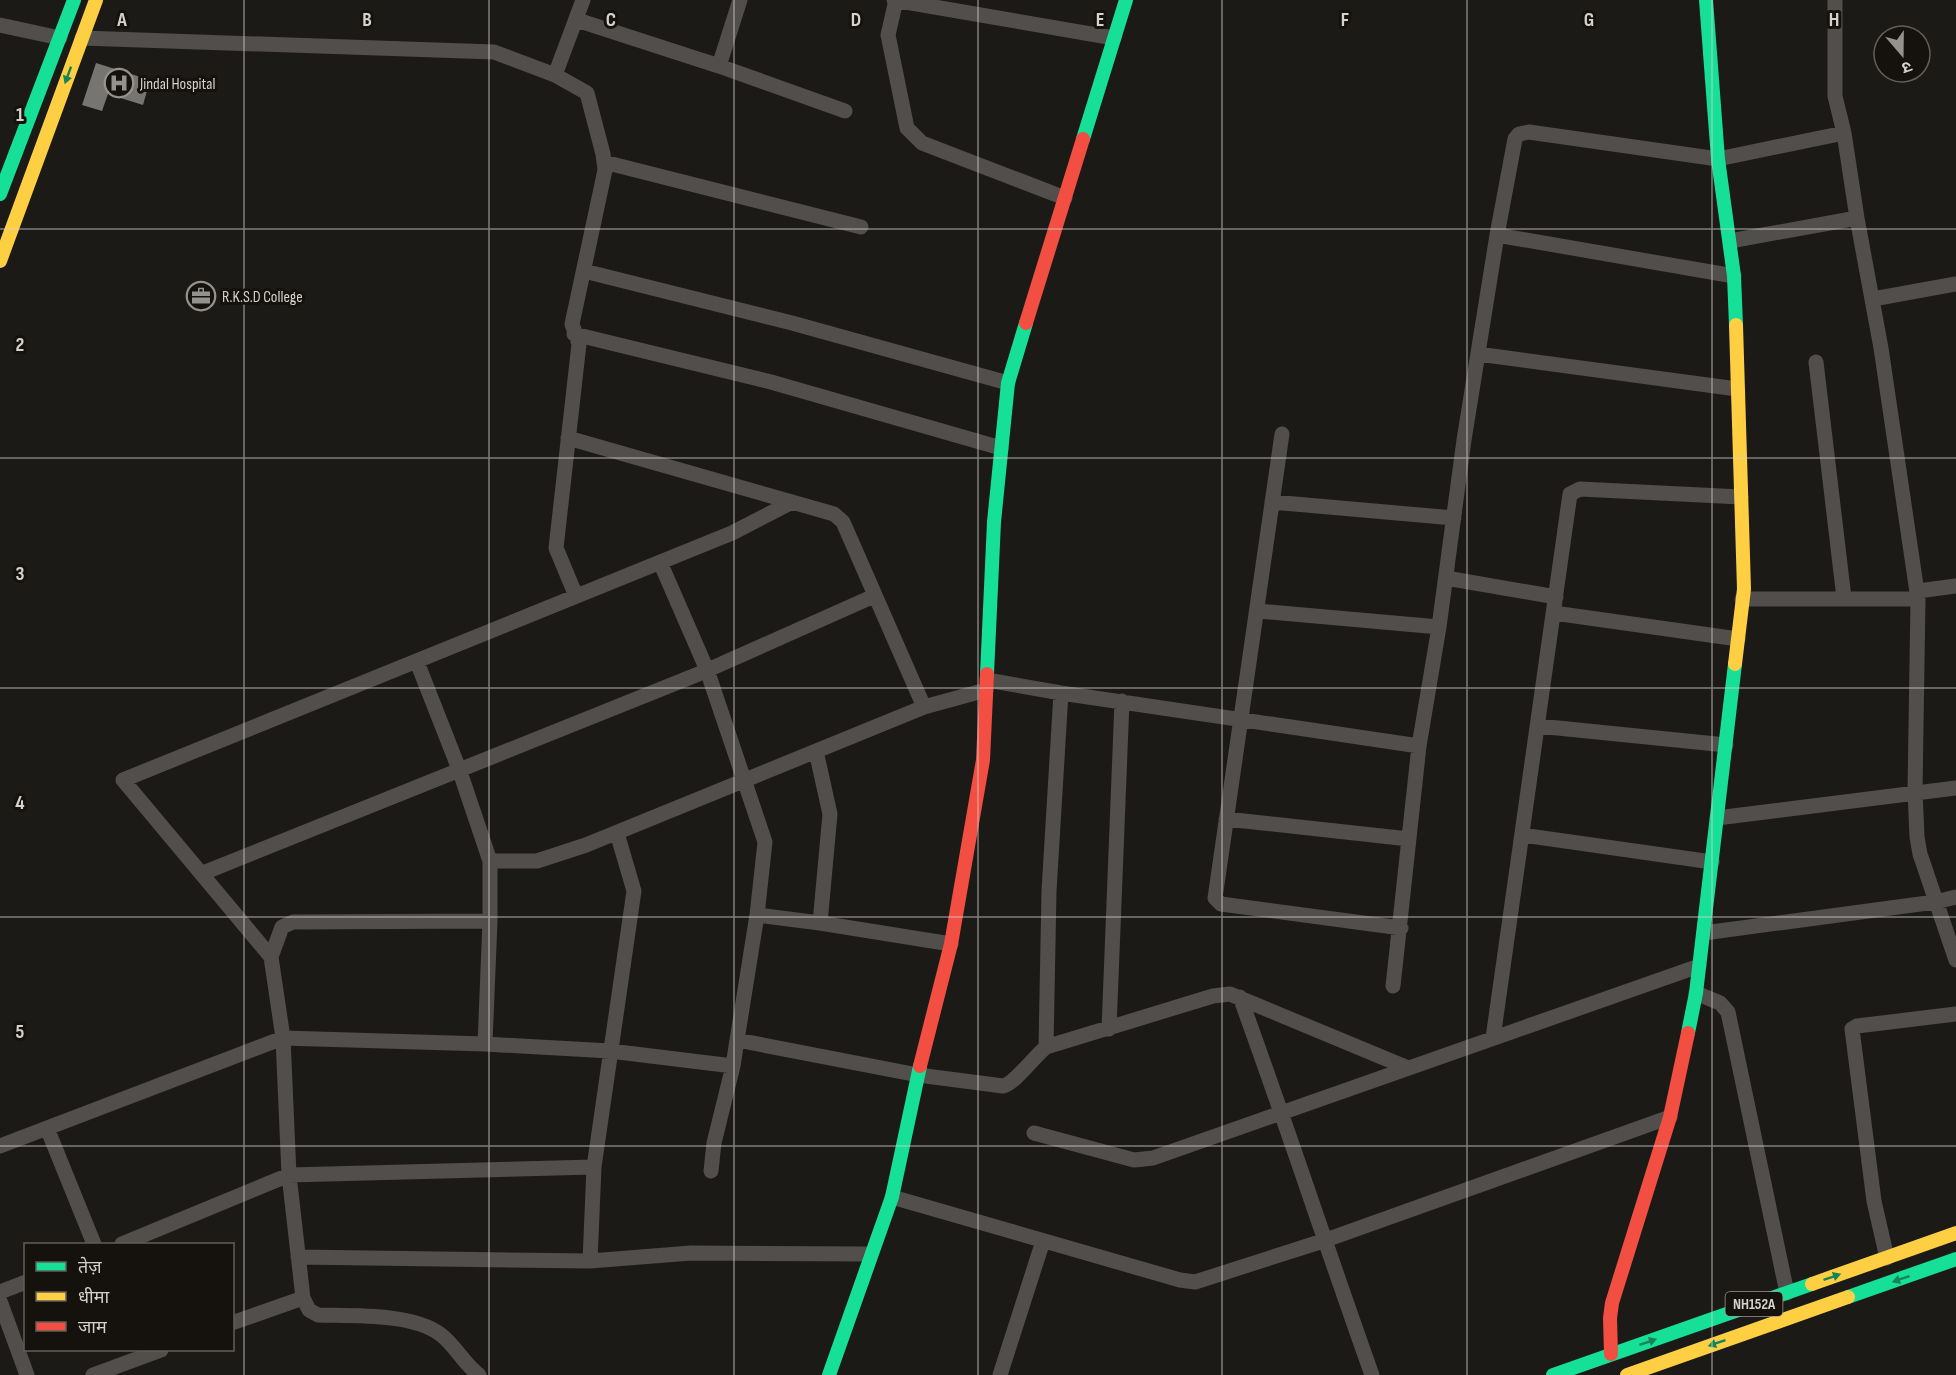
<svg xmlns="http://www.w3.org/2000/svg" width="1956" height="1375" font-family="'Sofia Sans Condensed','Noto Sans Devanagari',sans-serif">
	<style>
		.building { fill: #777572 }
		.lines { fill: none; stroke-linecap: round; stroke-linejoin: round }
		.street { stroke: #514e4b; stroke-width: 15 }
		.fast { stroke: #16e098; stroke-width: 14 }
		.slow { stroke: #ffcf43; stroke-width: 14 }
		.jam { stroke: #f24e42; stroke-width: 14 }
		.oneway { fill: #168359 }
		.grid { fill: none; stroke: #d4d2ce; stroke-width: 1.5; stroke-opacity: 0.55 }
		.labels { text-anchor: middle; stroke-width: 6; stroke-linejoin: round; paint-order: stroke }
		.shield { fill: #15120d; stroke: #9b9894; stroke-width: 1.5 }
		.shield-label { font-size: 15px; font-weight: bold; fill: #d4d2ce }
		.poi-label { font-size: 16px; fill: #d4d2ce; stroke: #15120d; text-anchor: start }
		.grid-label { font-size: 20px; text-anchor: middle; font-weight: bold; fill: #d4d2ce; stroke: #15120d; stroke-width: 6; stroke-linejoin: round; paint-order: stroke }
	</style>
	<rect width="100%" height="100%" fill="#1c1a17"/>
	<path class="building" d="M 96,63 L 150,80 L 143,105 L 108,94 L 102,111 L 82,105 Z"/>
	<g class="lines">
		<path class="street" d="M 894,0 L 1114,38
			M 896,0 L 888,35 L 907,128 L 922,143 L 1065,198
			M 1835,0 L 1835,96 L 1844,133 L 1857,218 L 1881,348 L 1918,599 L 1915,791 L 1917,837 L 1920,854 L 1956,960
			M 577,20 L 719,66 L 845,111
			M 0,25 L 60,38
			M 82,38 L 494,52 L 555,75 L 587,93 L 603,154 L 605,170 L 572,324 L 579,344 L 556,548 L 576,596
			M 719,66 L 740,0
			M 555,75 L 583,0
			M 604,162 L 861,227
			M 1497,235 L 1734,276
			M 1730,241 L 1857,218
			M 584,271 L 792,323 L 1008,383
			M 1873,299 L 1956,284
			M 574,334 L 771,382 L 1001,448
			M 1478,354 L 1737,389
			M 1816,362 L 1844,598
			M 1282,434 L 1215,898 L 1221,904 L 1401,928
			M 568,438 L 834,514 L 843,522 L 924,707
			M 1272,502 L 1454,518
			M 660,562 L 707,670 L 765,842 L 757,915 L 737,1040 L 733,1066 L 714,1143 L 711,1171
			M 1446,578 L 1556,597
			M 1918,591 L 1956,586
			M 1742,599 L 1918,599
			M 1258,611 L 1439,627
			M 1554,613 L 1738,639
			M 417,662 L 459,769 L 490,861 L 490,921 L 485,1044
			M 987,680 L 1061,693 L 1419,746
			M 1538,726 L 1726,745
			M 816,751 L 830,814 L 820,923
			M 1717,818 L 1956,788
			M 1226,819 L 1409,839
			M 1522,835 L 1712,862
			M 490,861 L 537,861 L 586,845 L 924,707 L 986,690
			M 203,873 L 701,673 L 874,596
			M 757,915 L 820,923 L 951,944
			M 1704,933 L 1935,902 L 1956,897
			M 271,957 L 123,780 L 732,533 L 792,502
			M 1393,986 L 1419,746 L 1439,627 L 1464,440 L 1497,235 L 1515,139 L 1519,134 L 1529,132 L 1718,159 L 1844,133
			M 1696,993 L 1720,1003 L 1728,1012 L 1787,1293
			M 1240,997 C 1286,1123 1327,1249 1372,1375
			M 1109,1029 L 1122,701
			M 1493,1038 L 1570,494 L 1580,489 L 1741,497
			M 737,1040 L 918,1075 L 1003,1086 C 1014,1084 1035,1056 1046,1047 L 1213,996 L 1230,994 L 1408,1068
			M 1046,1047 L 1049,891 L 1061,693
			M 47,1128 L 94,1244
			M 1034,1133 L 1134,1160 L 1153,1158 L 1699,966
			M 0,1146 L 283,1038 L 485,1044 L 610,1051 L 733,1066
			M 892,1197 L 1180,1280 L 1195,1282 L 1323,1241 L 1670,1117
			M 122,1244 L 289,1175 L 594,1167
			M 298,1257 L 590,1261 L 691,1253 L 871,1254
			M 1887,1258 L 1874,1201 L 1852,1029 L 1857,1026 L 1956,1014
			M 590,1261 L 594,1167 L 634,891 L 617,833
			M 0,1292 L 26,1282
			M 0,1301 L 27,1375
			M 232,1323 L 303,1298
			M 93,1375 L 161,1350
			M 479,1375 C 464,1364 455,1345 440,1334 C 412,1313 352,1316 318,1315 L 309,1310 L 303,1298 L 289,1175 L 283,1038 L 271,957 L 282,927 L 293,922 L 490,921
			M 1000,1375 L 1043,1241"/>
		<path class="fast" d="M 1706,0 L 1718,159 L 1734,276 L 1736,325
			M 1083,139 L 1126,0
			M 0,194 L 74,0
			M 987,674 L 994,522 L 1008,383 L 1026,323
			M 1688,1033 L 1696,993 L 1735,664
			M 1848,1297 L 1956,1259
			M 829,1375 L 892,1197 L 920,1066
			M 1553,1375 L 1812,1284"/>
		<path class="slow" d="M 0,261 L 96,0
			M 1735,664 L 1744,589 L 1736,325
			M 1812,1284 L 1956,1233
			M 1627,1375 L 1848,1297"/>
		<path class="jam" d="M 1026,323 L 1083,139
			M 920,1066 L 951,944 L 983,760 L 987,674
			M 1611,1354 L 1610,1318 L 1612,1303 L 1670,1117 L 1688,1033"/>
	</g>
	<defs><path id="oneway-solid" d="M-6-.8H1V-3.2L6.5 0L1 3.2V.8H-6Z" transform="scale(1.5)"/></defs>
	<g class="oneway">
		<use href="#oneway-solid" transform="translate(68 75) rotate(110)"/>
		<use href="#oneway-solid" transform="translate(1832 1277) rotate(-19)"/>
		<use href="#oneway-solid" transform="translate(1901 1279) rotate(161)"/>
		<use href="#oneway-solid" transform="translate(1648 1342) rotate(-19)"/>
		<use href="#oneway-solid" transform="translate(1717 1343) rotate(161)"/>
	</g>
	<path class="grid" d="M 244,0 L 244,1375M 489,0 L 489,1375M 734,0 L 734,1375M 978,0 L 978,1375M 1222,0 L 1222,1375M 1467,0 L 1467,1375M 1712,0 L 1712,1375M 0,229 L 1956,229M 0,458 L 1956,458M 0,688 L 1956,688M 0,917 L 1956,917M 0,1146 L 1956,1146"/>
	<defs>
		<g id="hospital-ring" transform="scale(1.5)"><circle r="9.5" fill="#15120d" stroke="#94928e" stroke-width="1.5"/><path d="M-5-5h3v3.5h4V-5h3V5h-3V1.5h-4V5h-3Z" fill="#94928e"/></g>
		<g id="office-ring" transform="scale(1.5)"><circle r="9.5" fill="#15120d" stroke="#94928e" stroke-width="1.5"/><path d="M-6-3h4V-5.5h4V-3h4V5H-6ZM-1-4.5V-3h2v-1.5ZM-6 0V1H6V0Z" fill="#94928e"/></g>
	</defs>
	<g fill-rule="evenodd">
		<use href="#hospital-ring" x="119" y="83"/>
		<use href="#office-ring" x="201" y="296"/>
	</g>
	<g class="labels">
		<rect class="shield" x="1725.5" y="1292" width="57" height="24" rx="4.5"/>
		<g class="shield-label">
			<text x="1754" y="1309">NH152A</text>
		</g>
		<g class="poi-label">
			<text x="140" y="89">Jindal Hospital</text>
			<text x="222" y="302">R.K.S.D College</text>
		</g>
	</g>
	<g class="grid-label">
		<text x="122" y="26">A</text>
		<text x="367" y="26">B</text>
		<text x="611" y="26">C</text>
		<text x="856" y="26">D</text>
		<text x="1100" y="26">E</text>
		<text x="1345" y="26">F</text>
		<text x="1589" y="26">G</text>
		<text x="1834" y="26">H</text>
		<text x="20" y="121">1</text>
		<text x="20" y="351">2</text>
		<text x="20" y="580">3</text>
		<text x="20" y="809">4</text>
		<text x="20" y="1038">5</text>
	</g>
	<rect x="24" y="1243" width="210" height="108" fill="#15120d" stroke="#615f5a" stroke-width="1.5"/>
	<rect x="36" y="1262" width="30" height="9" fill="#16e098" stroke="#615f5a" stroke-width="1.5"/>
	<text x="78" y="1273" font-size="18" fill="#d4d2ce">तेज़</text>
	<rect x="36" y="1292" width="30" height="9" fill="#ffcf43" stroke="#615f5a" stroke-width="1.5"/>
	<text x="78" y="1303" font-size="18" fill="#d4d2ce">धीमा</text>
	<rect x="36" y="1322" width="30" height="9" fill="#f24e42" stroke="#615f5a" stroke-width="1.5"/>
	<text x="78" y="1333" font-size="18" fill="#d4d2ce">जाम</text>
	<g transform="translate(1902 54) rotate(160)"><circle r="28" fill="#15120d" stroke="#615f5a" stroke-width="1.5"/>
	<path d="M0-4.5L10 22L0 15L-10 22Z" fill="#94928e"/>
	<text y="-9" font-size="16" font-weight="bold" text-anchor="middle" fill="#d4d2ce">उ</text>
	</g>
</svg>
